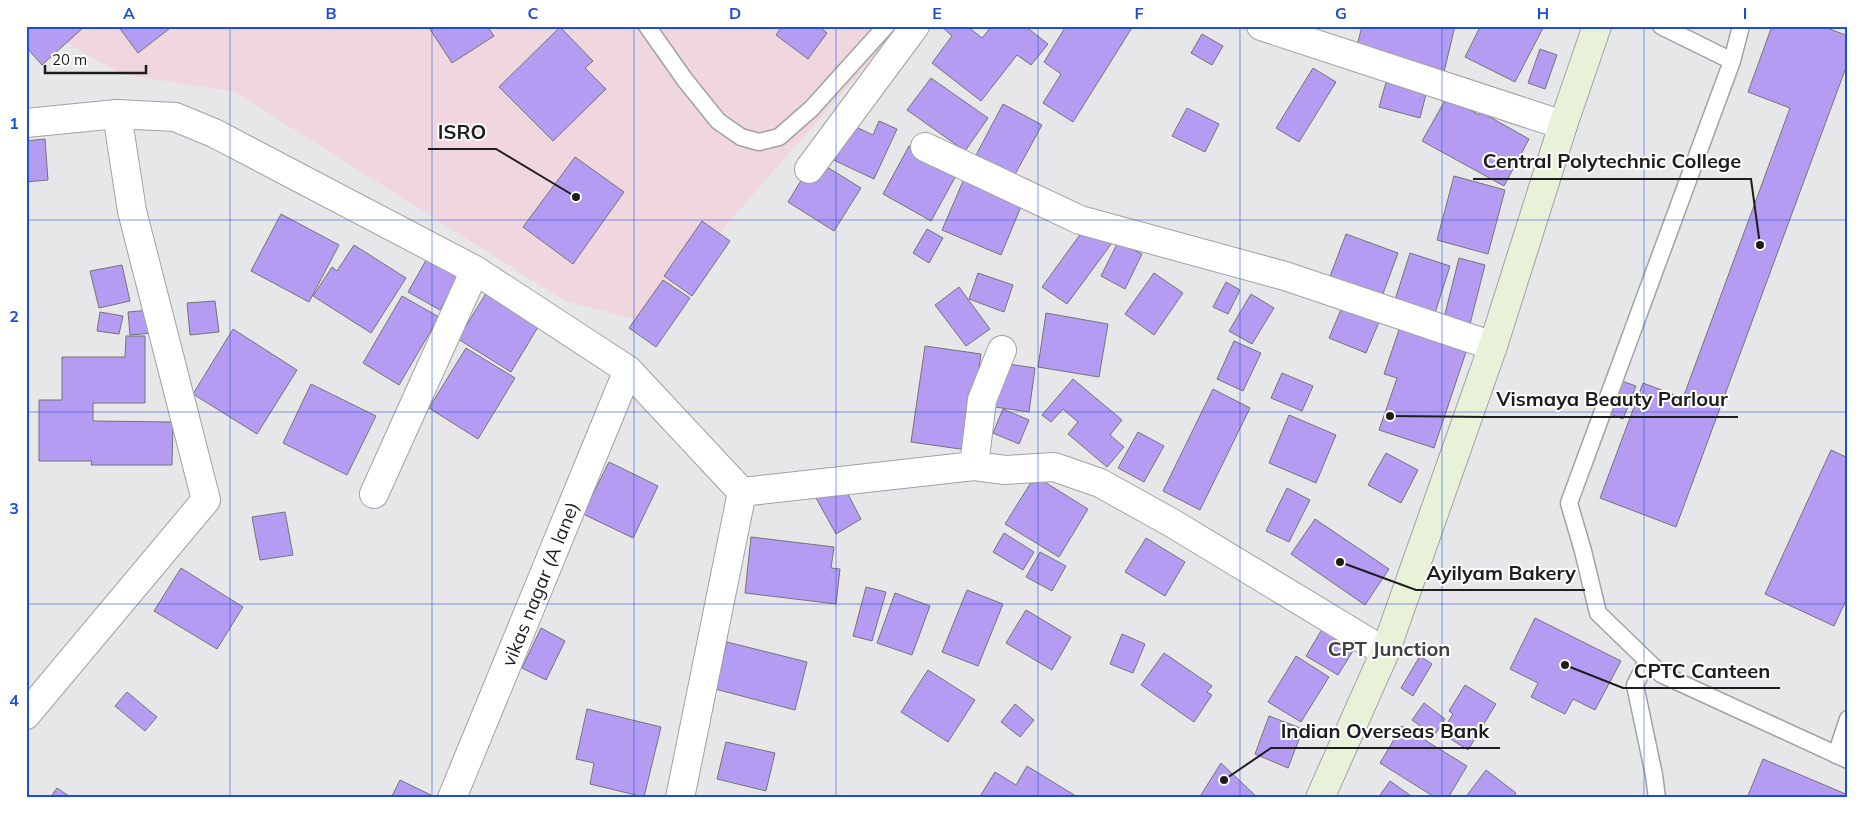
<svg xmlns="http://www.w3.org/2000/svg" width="1874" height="824" font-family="Mulish,sans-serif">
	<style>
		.industrial { fill: #efd6df }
		.building { fill: #b39cf2; stroke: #757477 }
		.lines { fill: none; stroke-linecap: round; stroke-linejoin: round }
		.lane-casing { stroke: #a2a1a5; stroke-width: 19 }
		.street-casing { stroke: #a2a1a5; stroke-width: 30 }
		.secondary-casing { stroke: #a2a1a5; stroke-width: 30 }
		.lane { stroke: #fff; stroke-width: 16 }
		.street { stroke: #fff; stroke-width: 28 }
		.secondary { stroke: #e8f2d8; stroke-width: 28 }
		.grid { fill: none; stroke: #1d4ed8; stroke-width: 1; stroke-opacity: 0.55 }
		.labels { text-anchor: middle; stroke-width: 4; stroke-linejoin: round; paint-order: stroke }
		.street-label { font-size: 19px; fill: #1d1d1e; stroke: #fff }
		.neighbourhood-label { font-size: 20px; font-weight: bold; fill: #414144; stroke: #fff }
		.leader { fill: none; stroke: #1d1d1e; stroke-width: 2 }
		.callout-dot { fill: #1d1d1e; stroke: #fff; stroke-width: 2 }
		.callout-label { font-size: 20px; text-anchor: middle; font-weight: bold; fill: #1d1d1e; stroke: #fff; stroke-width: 4; stroke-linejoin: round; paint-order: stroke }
		.neatline { fill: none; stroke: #1d4ed8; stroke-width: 2 }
		.grid-label { font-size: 16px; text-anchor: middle; font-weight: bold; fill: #1d4ed8 }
	</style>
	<rect width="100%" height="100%" fill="#e7e7ea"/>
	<path class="industrial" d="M 37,26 L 901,26 L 642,321 L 565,301 L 235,92 L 122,74 Z"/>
	<path class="building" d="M 26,26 L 85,26 L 42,65 L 26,47 Z
		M 118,26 L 167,26 L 169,29 L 138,53 Z
		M 428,26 L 487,26 L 494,36 L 452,63 Z
		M 782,26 L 819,26 L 827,33 L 808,59 L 776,35 Z
		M 941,26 L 967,26 L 982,38 L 992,26 L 1025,26 L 1048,44 L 1031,65 L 1017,55 L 981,101 L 932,63 L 952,36 Z
		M 1066,26 L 1133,26 L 1073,122 L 1043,103 L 1061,74 L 1044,62 Z
		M 1362,26 L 1455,26 L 1444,72 L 1356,50 Z
		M 1473,26 L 1544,26 L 1515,82 L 1465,57 L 1479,29 Z
		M 1772,26 L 1822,26 L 1848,36 L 1848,62 L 1676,527 L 1600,498 L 1643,383 L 1683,398 L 1790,108 L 1748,92 Z
		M 560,27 L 593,61 L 585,68 L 606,89 L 553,141 L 499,87 Z
		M 1202,34 L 1223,46 L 1212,65 L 1191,53 Z
		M 1540,49 L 1557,55 L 1545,89 L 1528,83 Z
		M 1313,68 L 1336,82 L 1299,142 L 1276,128 Z
		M 931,78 L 988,118 L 965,151 L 907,110 Z
		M 1387,79 L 1427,90 L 1420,118 L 1379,107 Z
		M 1447,97 L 1479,115 L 1481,112 L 1529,139 L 1504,186 L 1422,141 Z
		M 1003,104 L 1042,125 L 1013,178 L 975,157 Z
		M 1187,108 L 1219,124 L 1205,152 L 1172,136 Z
		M 841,120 L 873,135 L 879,121 L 897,129 L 874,179 L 825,156 Z
		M 45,139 L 48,180 L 26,182 L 26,141 Z
		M 909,146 L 958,172 L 931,221 L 883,194 Z
		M 575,157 L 624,192 L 573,264 L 523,227 Z
		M 814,159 L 861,188 L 834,231 L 788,202 Z
		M 967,172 L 1025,197 L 1001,255 L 942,230 Z
		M 1454,176 L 1505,190 L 1488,254 L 1437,240 Z
		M 281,214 L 339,245 L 309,302 L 251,271 Z
		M 702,221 L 730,241 L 692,296 L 664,276 Z
		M 1087,225 L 1112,243 L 1067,304 L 1042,287 Z
		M 927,229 L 943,238 L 929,263 L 913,253 Z
		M 1346,234 L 1398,253 L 1381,299 L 1329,279 Z
		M 1118,242 L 1142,254 L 1125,289 L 1101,276 Z
		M 354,245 L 406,278 L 371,333 L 313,296 L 332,267 L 337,271 Z
		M 1410,253 L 1450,266 L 1434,316 L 1394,303 Z
		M 429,255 L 461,272 L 440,310 L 408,292 Z
		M 1459,258 L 1485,265 L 1470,324 L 1444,318 Z
		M 122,265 L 130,301 L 99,308 L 90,271 Z
		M 978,273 L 1013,285 L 1004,312 L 969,299 Z
		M 1154,273 L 1183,293 L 1154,335 L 1125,314 Z
		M 663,280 L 690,298 L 656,347 L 629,328 Z
		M 1226,282 L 1240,290 L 1228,314 L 1213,307 Z
		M 959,287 L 990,329 L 966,346 L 935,305 Z
		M 488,290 L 541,322 L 511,372 L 458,339 Z
		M 1251,294 L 1274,308 L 1252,344 L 1229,331 Z
		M 402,296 L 439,317 L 399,385 L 363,363 Z
		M 1345,300 L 1382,315 L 1366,353 L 1329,338 Z
		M 215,301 L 219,332 L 190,335 L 187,303 Z
		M 151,310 L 153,333 L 130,335 L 128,312 Z
		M 100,312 L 123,316 L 119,334 L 97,331 Z
		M 1046,313 L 1108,324 L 1099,377 L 1038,367 Z
		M 1401,324 L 1468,346 L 1434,448 L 1379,430 L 1397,378 L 1384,374 Z
		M 233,329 L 297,370 L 257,434 L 193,394 Z
		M 126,336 L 145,336 L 145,403 L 93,403 L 93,421 L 173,422 L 172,465 L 91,465 L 92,461 L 39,461 L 39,400 L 62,400 L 62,357 L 125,357 Z
		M 1234,341 L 1261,353 L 1243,391 L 1217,379 Z
		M 925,346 L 981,354 L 967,450 L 911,442 Z
		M 466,348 L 515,378 L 478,439 L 429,408 Z
		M 1001,363 L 1035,368 L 1029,412 L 995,407 Z
		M 1282,373 L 1313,386 L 1302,411 L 1271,398 Z
		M 1073,379 L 1122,420 L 1110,435 L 1124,447 L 1107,467 L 1068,434 L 1078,422 L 1063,409 L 1051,422 L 1042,415 Z
		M 1616,379 L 1636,386 L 1623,419 L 1605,412 Z
		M 311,384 L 376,416 L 347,475 L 283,443 Z
		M 1213,389 L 1250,408 L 1200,510 L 1163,491 Z
		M 1003,409 L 1029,420 L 1019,444 L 993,433 Z
		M 1289,415 L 1336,435 L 1316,483 L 1269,463 Z
		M 1138,432 L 1164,446 L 1144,482 L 1118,468 Z
		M 1831,450 L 1848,458 L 1848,596 L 1834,626 L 1765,594 Z
		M 1386,453 L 1418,470 L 1401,503 L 1368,485 Z
		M 609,462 L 658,486 L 633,538 L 583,514 Z
		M 1035,476 L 1088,509 L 1059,557 L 1005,524 Z
		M 842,483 L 861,519 L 836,534 L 816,498 Z
		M 1287,488 L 1310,500 L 1289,542 L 1266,531 Z
		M 285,512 L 293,555 L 260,560 L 252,517 Z
		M 1315,519 L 1389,569 L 1365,605 L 1291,554 Z
		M 1004,533 L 1034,552 L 1023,570 L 993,552 Z
		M 751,537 L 834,547 L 831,568 L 840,569 L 836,604 L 745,593 Z
		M 1146,538 L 1185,562 L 1165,596 L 1125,572 Z
		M 1040,552 L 1066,566 L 1052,591 L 1026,577 Z
		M 181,568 L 243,607 L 217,649 L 154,611 Z
		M 866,587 L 886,592 L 872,641 L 853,636 Z
		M 967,590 L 1003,604 L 978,666 L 942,652 Z
		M 895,593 L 930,606 L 912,655 L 877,643 Z
		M 1026,610 L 1071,637 L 1052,670 L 1006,643 Z
		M 1535,618 L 1621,661 L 1595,710 L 1573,699 L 1565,714 L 1531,697 L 1538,683 L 1510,669 Z
		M 1324,626 L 1356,646 L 1338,675 L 1306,656 Z
		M 541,628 L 565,641 L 546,680 L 522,668 Z
		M 1122,634 L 1145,644 L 1133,673 L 1110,664 Z
		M 727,642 L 807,662 L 795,710 L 715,689 Z
		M 1164,653 L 1212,686 L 1207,692 L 1212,695 L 1194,722 L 1141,685 Z
		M 1296,656 L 1329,677 L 1301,722 L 1268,702 Z
		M 1420,656 L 1432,664 L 1413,696 L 1401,688 Z
		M 928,670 L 975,700 L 948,742 L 901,712 Z
		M 1465,685 L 1496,704 L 1468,750 L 1441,733 L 1453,714 L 1449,711 Z
		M 127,692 L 157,717 L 145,731 L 115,706 Z
		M 1424,703 L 1445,719 L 1434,736 L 1412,720 Z
		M 1015,704 L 1034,720 L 1020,737 L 1001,722 Z
		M 587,709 L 661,727 L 644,797 L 590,784 L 594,763 L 576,759 Z
		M 1269,716 L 1303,729 L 1288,768 L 1255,754 Z
		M 1402,726 L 1467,766 L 1448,798 L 1436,798 L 1380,763 Z
		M 726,742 L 775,753 L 766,791 L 717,779 Z
		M 1763,759 L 1848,795 L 1848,798 L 1747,798 Z
		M 1221,763 L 1258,798 L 1199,798 Z
		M 1027,766 L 1079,798 L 979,798 L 995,772 L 1016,785 Z
		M 1486,770 L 1516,793 L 1513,798 L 1465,798 Z
		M 400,780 L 433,796 L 433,798 L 391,798 Z
		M 1390,781 L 1414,798 L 1378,798 Z
		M 57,788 L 72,798 L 50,798 Z"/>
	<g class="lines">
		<g class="lane-casing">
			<path id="lane" d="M 647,26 L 685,80 L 718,121 L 741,137 L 759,142 L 779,137 L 811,109 L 886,26
				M 1661,26 L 1732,61 L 1741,26
				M 1732,61 L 1569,503 L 1583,551 L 1598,613 L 1661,674 L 1848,760
				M 1647,661 L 1635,685 L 1654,775 L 1657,798
				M 1836,755 L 1848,719"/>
		</g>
		<g class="street-casing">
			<path id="street" d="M 1261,26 L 1563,125
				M 26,123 L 117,114 L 175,117 L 214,133 L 475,270 L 628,370 L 742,492 L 974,466 L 1005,470 L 1054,467 L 1100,483 L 1172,523 L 1385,652
				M 925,147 L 1080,220 L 1285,276 L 1493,346
				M 809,169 L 915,26
				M 974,466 L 982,400 L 1002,350
				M 374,494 L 475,270
				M 26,715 L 206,500 L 132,211 L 117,114
				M 452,798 L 628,370
				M 680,798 L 742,492"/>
		</g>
		<g class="secondary-casing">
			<path id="secondary" d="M 1320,798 L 1385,652 L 1493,346 L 1563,125 L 1597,26"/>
		</g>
		<use href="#lane" class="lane"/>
		<use href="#street" class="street"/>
		<use href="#secondary" class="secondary"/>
	</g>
	<path class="grid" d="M 230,26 L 230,798M 432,26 L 432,798M 634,26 L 634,798M 836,26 L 836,798M 1038,26 L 1038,798M 1240,26 L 1240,798M 1442,26 L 1442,798M 1644,26 L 1644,798M 26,220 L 1848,220M 26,412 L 1848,412M 26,604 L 1848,604"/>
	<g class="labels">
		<g class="street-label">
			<text transform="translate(540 584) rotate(-68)" y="7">vikas nagar (A lane)</text>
		</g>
		<g class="neighbourhood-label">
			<text x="1389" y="656">CPT Junction</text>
		</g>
	</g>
	<path class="leader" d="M576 197L496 149H428M1760 245L1751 179H1473M1390 416L1486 417H1738M1340 562L1416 590H1585M1565 665L1623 688H1780M1224 780L1271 748H1500"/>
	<g class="callout-dot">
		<circle cx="576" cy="197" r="5"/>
		<circle cx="1760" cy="245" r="5"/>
		<circle cx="1390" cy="416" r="5"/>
		<circle cx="1340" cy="562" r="5"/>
		<circle cx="1565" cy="665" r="5"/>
		<circle cx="1224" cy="780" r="5"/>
	</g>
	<g class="callout-label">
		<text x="462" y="139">ISRO</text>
		<text x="1612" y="168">Central Polytechnic College</text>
		<text x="1612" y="406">Vismaya Beauty Parlour</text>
		<text x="1501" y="580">Ayilyam Bakery</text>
		<text x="1702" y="678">CPTC Canteen</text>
		<text x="1385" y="738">Indian Overseas Bank</text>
	</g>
	<rect width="1874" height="824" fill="none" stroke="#ffffff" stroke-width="55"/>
	<path d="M45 65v8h101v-8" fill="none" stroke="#1d1d1e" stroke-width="2.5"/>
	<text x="52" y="65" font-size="15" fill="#1d1d1e" stroke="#ffffff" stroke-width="4" paint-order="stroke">20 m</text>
	<rect x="28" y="28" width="1818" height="768" class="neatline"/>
	<g class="grid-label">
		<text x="129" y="19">A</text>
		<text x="331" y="19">B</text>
		<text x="533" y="19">C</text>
		<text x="735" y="19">D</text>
		<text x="937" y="19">E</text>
		<text x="1139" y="19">F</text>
		<text x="1341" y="19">G</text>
		<text x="1543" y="19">H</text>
		<text x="1745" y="19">I</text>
		<text x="14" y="129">1</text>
		<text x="14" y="322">2</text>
		<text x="14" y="514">3</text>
		<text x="14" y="706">4</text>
	</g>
</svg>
